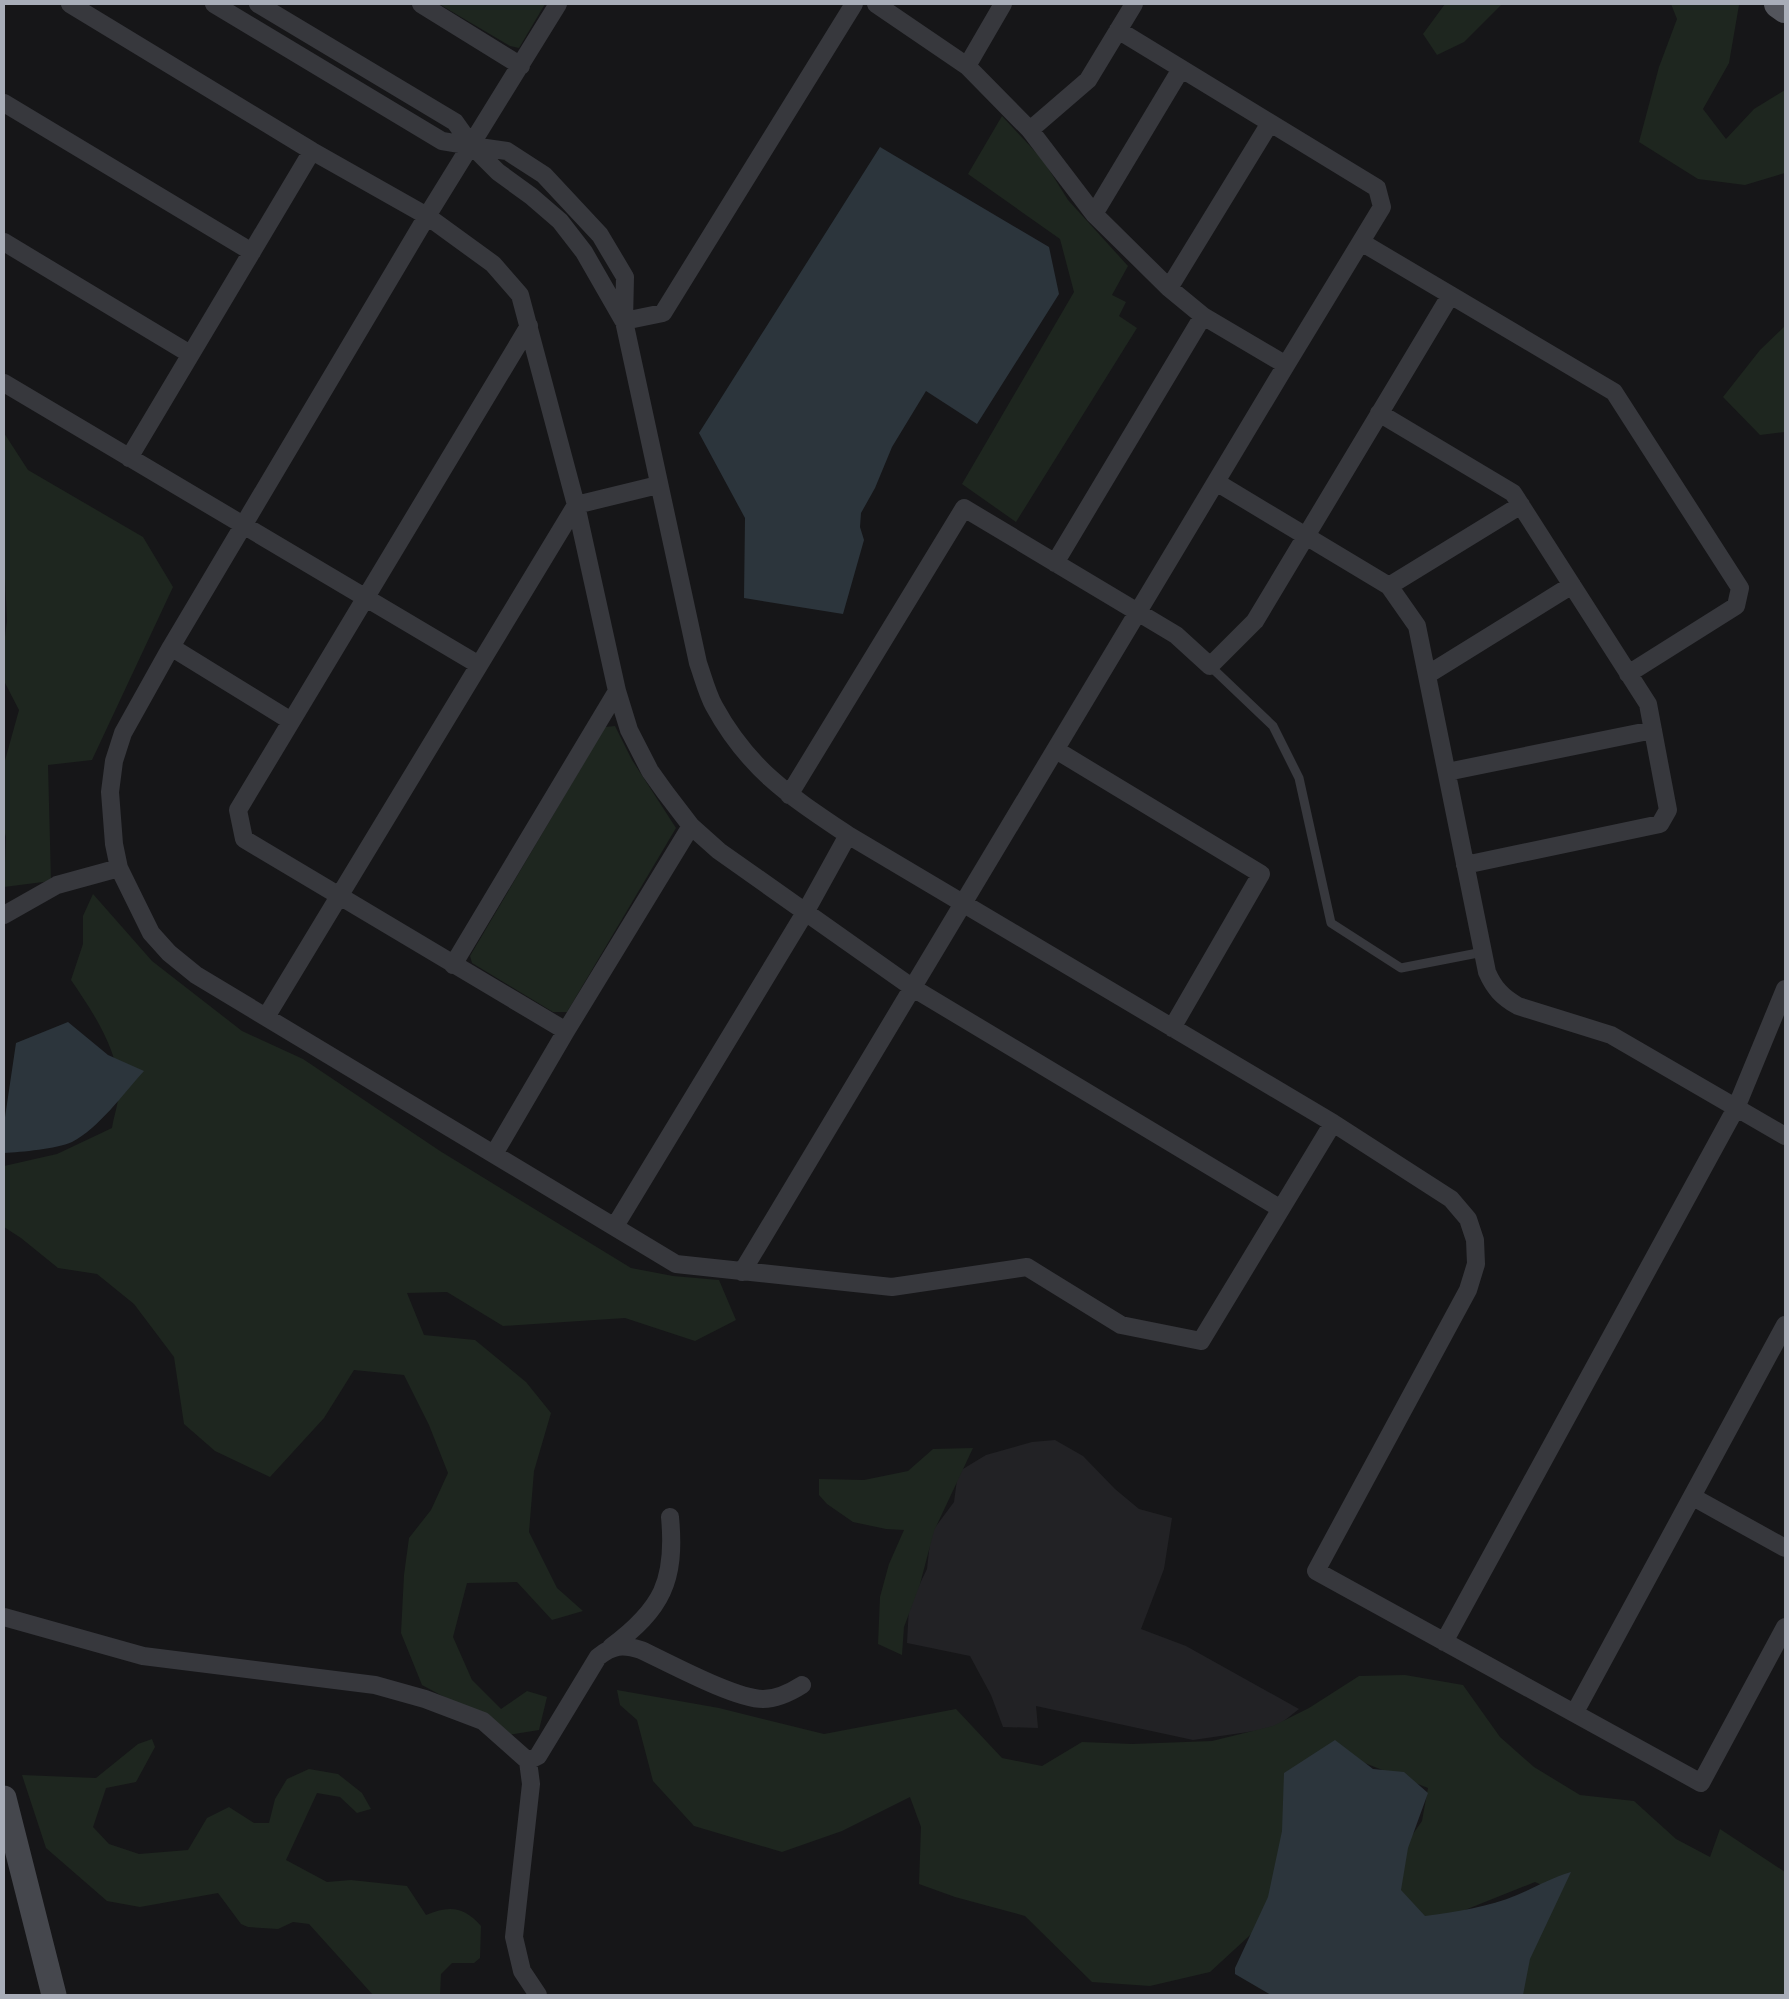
<svg xmlns="http://www.w3.org/2000/svg" width="1789" height="1999" font-family="Arial,sans-serif">
	<style>
		.built { fill: #222225 }
		.green { fill: #1e261f }
		.water { fill: #2c353c }
		.lines { fill: none; stroke-linecap: round; stroke-linejoin: round }
		.lane { stroke: #37383d; stroke-width: 9 }
		.street { stroke: #37383d; stroke-width: 18 }
		.secondary { stroke: #45474d; stroke-width: 25 }
		.primary { stroke: #53555c; stroke-width: 28 }
	</style>
	<rect width="100%" height="100%" fill="#161618"/>
	<path class="built" d="M 1055,1440 L 1083,1456 L 1115,1489 L 1139,1509 L 1172,1518 L 1164,1569 L 1141,1629 L 1186,1646 L 1299,1709 L 1275,1728 L 1193,1740 L 1036,1706 L 1038,1728 L 1003,1727 L 991,1695 L 970,1656 L 907,1643 L 909,1606 L 927,1569 L 931,1533 L 954,1502 L 958,1472 L 986,1455 L 1032,1442 Z"/>
	<path class="green" d="M 439,4 L 545,4 L 519,48 L 510,46 Z
		M 1445,4 L 1502,4 L 1464,42 L 1437,55 L 1423,34 Z
		M 1671,4 L 1739,5 L 1729,63 L 1703,109 L 1726,139 L 1754,109 L 1785,90 L 1785,173 L 1745,185 L 1698,179 L 1639,142 L 1659,67 L 1677,19 Z
		M 1002,116 L 1043,160 L 1068,200 L 1128,266 L 1112,295 L 1126,302 L 1119,316 L 1137,328 L 1016,522 L 962,484 L 1074,292 L 1060,239 L 968,174 Z
		M 1785,326 L 1785,432 L 1760,435 L 1723,397 L 1760,350 Z
		M 4,433 L 28,470 L 143,537 L 173,587 L 92,760 L 48,765 L 51,881 L 4,887 L 6,837 L 4,830 L 4,764 L 19,710 L 4,681 L 4,644 L 7,621 L 4,558 Z
		M 615,726 L 632,760 L 676,828 L 567,1012 L 553,1012 L 472,963 L 470,956 L 605,727 Z
		M 93,894 L 152,961 L 242,1031 L 303,1059 L 440,1151 L 631,1268 L 673,1276 L 719,1280 L 736,1320 L 695,1341 L 625,1318 L 503,1326 L 447,1292 L 407,1293 L 424,1335 L 475,1340 L 526,1382 L 551,1413 L 534,1471 L 529,1532 L 557,1588 L 583,1611 L 552,1620 L 517,1582 L 467,1583 L 453,1637 L 472,1680 L 501,1709 L 527,1691 L 547,1697 L 539,1730 L 508,1735 L 470,1711 L 422,1685 L 401,1633 L 404,1575 L 409,1538 L 431,1510 L 448,1473 L 429,1425 L 404,1375 L 354,1370 L 324,1418 L 270,1477 L 215,1451 L 184,1424 L 174,1357 L 134,1304 L 97,1274 L 58,1268 L 21,1238 L 4,1227 L 4,1166 L 57,1154 L 112,1128 C 114,1115 120,1099 119,1086 C 117,1047 92,1011 71,980 L 83,944 L 83,916 Z
		M 973,1448 L 934,1531 L 920,1584 L 904,1627 L 902,1655 L 878,1644 L 880,1597 L 889,1564 L 904,1530 L 886,1529 L 853,1522 L 827,1504 L 819,1495 L 819,1479 L 864,1480 L 908,1471 L 933,1449 Z
		M 1405,1675 L 1463,1685 L 1500,1737 L 1534,1767 L 1580,1795 L 1634,1801 L 1676,1839 L 1710,1857 L 1720,1829 L 1785,1872 L 1785,1995 L 1516,1995 L 1555,1891 L 1535,1882 L 1450,1916 L 1418,1917 L 1385,1874 L 1422,1821 L 1428,1788 L 1352,1758 L 1314,1754 L 1287,1797 L 1277,1882 L 1260,1926 L 1210,1972 L 1150,1986 L 1092,1982 L 1025,1916 L 955,1897 L 919,1884 L 921,1827 L 910,1797 L 842,1831 L 782,1852 L 694,1826 L 653,1781 L 637,1720 L 620,1705 L 617,1690 L 719,1708 L 824,1734 L 956,1709 L 1002,1758 L 1042,1766 L 1082,1742 L 1132,1744 L 1212,1741 L 1273,1726 L 1309,1708 L 1359,1676 Z
		M 152,1739 L 155,1747 L 136,1782 L 106,1788 L 93,1827 L 109,1844 L 139,1854 L 188,1850 L 207,1818 L 229,1807 L 254,1823 L 269,1823 L 275,1799 L 287,1779 L 309,1769 L 338,1774 L 362,1793 L 371,1809 L 357,1813 L 340,1797 L 317,1793 L 286,1860 L 327,1882 L 351,1880 L 407,1886 L 426,1915 C 450,1905 464,1907 481,1926 L 480,1958 L 474,1963 L 452,1963 L 441,1974 L 440,1995 L 373,1995 L 309,1924 L 293,1922 L 278,1929 L 248,1927 L 241,1924 L 218,1893 L 140,1907 L 107,1901 L 46,1848 L 22,1775 L 96,1778 L 138,1744 Z"/>
	<path class="water" d="M 880,147 L 1049,247 L 1059,294 L 977,424 L 926,391 L 892,447 L 875,488 L 861,513 L 860,527 L 864,540 L 843,614 L 744,598 L 745,518 L 699,433 Z
		M 68,1022 L 108,1055 L 144,1071 C 124,1093 98,1129 72,1142 C 56,1149 22,1152 4,1153 L 4,1124 L 16,1043 Z
		M 1335,1740 L 1373,1769 L 1404,1772 L 1428,1793 L 1408,1848 L 1401,1890 L 1425,1916 C 1455,1912 1489,1907 1517,1895 C 1536,1887 1551,1878 1571,1872 L 1530,1959 L 1523,1995 L 1271,1995 L 1235,1974 L 1235,1968 L 1268,1897 L 1282,1831 L 1284,1773 Z"/>
	<g class="lines">
		<path class="lane" d="M 1210,666 L 1273,726 L 1299,778 L 1331,923 L 1401,968 L 1483,952"/>
		<path class="street" d="M 70,4 L 312,151 L 427,216 L 493,264 L 520,295 L 576,505 L 617,691 L 629,730 L 650,771 L 665,792 L 691,826 L 719,851 L 913,988 L 1281,1209
			M 214,4 L 442,141 L 472,146 L 498,172 L 531,196 L 560,221 L 584,252 L 623,320
			M 258,4 L 455,122 L 472,146 L 507,151 L 544,175 L 600,235 L 625,277 L 624,321 L 698,663 C 703,677 707,693 714,706 C 749,770 790,796 848,835 L 1333,1123 L 1451,1199 L 1468,1219 L 1475,1240 L 1476,1264 L 1468,1290 L 1316,1571 L 1701,1783 L 1785,1627
			M 421,4 L 521,66
			M 558,4 L 427,216 L 171,647 L 123,733 L 114,761 L 110,792 L 114,844 L 119,868 L 151,933 L 169,953 L 196,975 L 676,1264 L 892,1287 L 1027,1267 L 1121,1325 L 1201,1341 L 1333,1123
			M 1118,30 L 1377,188 L 1382,207 L 1286,365
			M 967,66 L 1003,4
			M 4,103 L 252,252
			M 1030,130 L 1088,80 L 1134,4
			M 1094,214 L 1181,69
			M 4,242 L 190,354
			M 1361,242 L 1614,392 L 1740,588 L 1736,606 L 1628,674
			M 1169,288 L 1270,123
			M 624,321 L 663,313 L 854,4
			M 529,326 L 238,810 L 244,839 L 566,1031
			M 4,383 L 479,665
			M 1379,413 L 1513,493 L 1648,704 L 1668,810 L 1660,824 L 1465,865
			M 129,458 L 312,151
			M 1216,482 L 1389,586 L 1417,626 L 1487,972 C 1494,988 1502,997 1518,1006 L 1611,1035 L 1785,1136
			M 1055,563 L 1203,316
			M 1389,586 L 1521,505
			M 171,647 L 291,721
			M 1427,675 L 1572,585
			M 1056,750 L 1261,874 L 1172,1028
			M 1447,772 L 1653,730
			M 789,795 L 964,508 L 1176,635 L 1210,666 L 1255,621 L 1450,296
			M 4,915 L 57,885 L 119,868
			M 453,965 L 617,691
			M 266,1017 L 576,505 L 658,485
			M 494,1154 L 566,1031 L 691,826
			M 615,1226 L 806,911 L 848,835
			M 742,1272 L 1286,365 L 1203,316 L 1169,288 L 1094,214 L 1030,130 L 967,66 L 876,4
			M 1693,1497 L 1785,1548
			M 4,1617 L 143,1656 L 375,1685 L 425,1699 L 483,1721 L 528,1761 L 531,1784 L 514,1937 L 522,1971 L 538,1995
			M 1444,1642 L 1736,1108 L 1785,989
			M 611,1647 C 662,1609 676,1581 670,1517
			M 1575,1712 L 1785,1325
			M 528,1761 L 538,1756 L 598,1657 C 613,1645 623,1644 641,1650 C 669,1663 735,1699 763,1699 C 776,1699 791,1692 802,1685"/>
		<path class="secondary" d="M 4,1798 L 54,1995"/>
		<path class="primary" d="M 1778,4 L 1785,9"/>
	</g>
	<rect width="1789" height="1999" fill="none" stroke="#a8adb8" stroke-width="10"/>
</svg>
